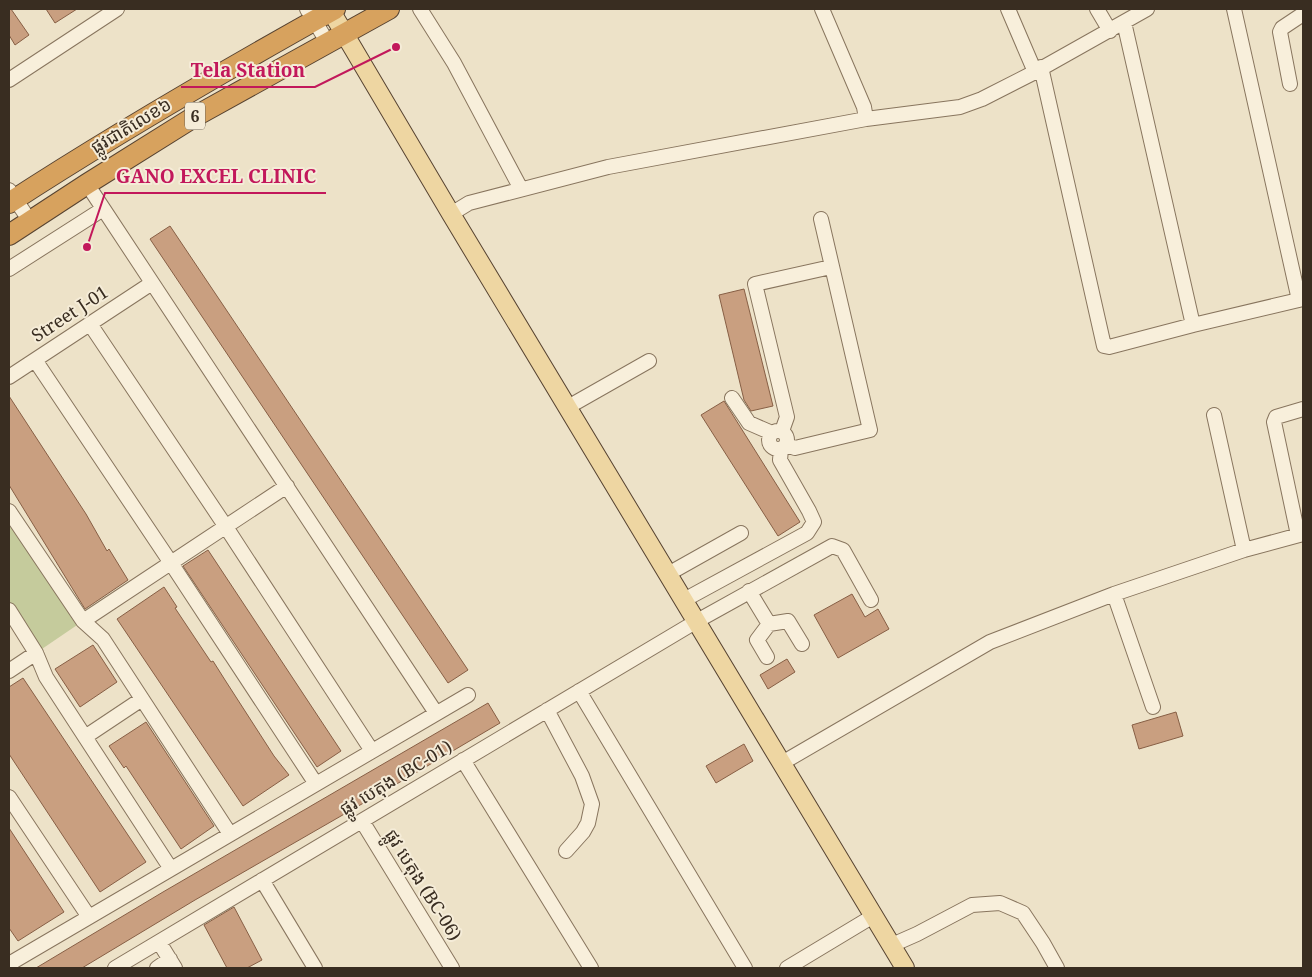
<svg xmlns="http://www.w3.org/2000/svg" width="1312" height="977" font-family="'Noto Serif','Noto Sans Khmer',serif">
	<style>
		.green { fill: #c5cb9c }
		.building { fill: #c99f80; stroke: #875f45 }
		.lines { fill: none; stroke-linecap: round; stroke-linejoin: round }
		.minor-casing { stroke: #88755e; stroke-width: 16 }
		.major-casing { stroke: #574331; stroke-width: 20 }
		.highway-casing { stroke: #574331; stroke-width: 22 }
		.minor { stroke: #f8efdb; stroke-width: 14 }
		.major { stroke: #eed6a2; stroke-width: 18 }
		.highway { stroke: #d7a25e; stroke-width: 20 }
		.labels { text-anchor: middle; stroke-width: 4; stroke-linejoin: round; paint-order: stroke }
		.shield { fill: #f5ecd8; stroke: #716658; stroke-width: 1 }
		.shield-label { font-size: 16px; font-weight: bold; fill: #392d21 }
		.street-label { font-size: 18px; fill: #392d21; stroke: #f5ecd8 }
		.leader { fill: none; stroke: #c2185b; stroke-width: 2 }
		.callout-dot { fill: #c2185b; stroke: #f5ecd8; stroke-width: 2 }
		.callout-label { font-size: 19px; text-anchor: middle; font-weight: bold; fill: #c2185b; stroke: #f5ecd8; stroke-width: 4; stroke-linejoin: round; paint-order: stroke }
	</style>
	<rect width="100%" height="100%" fill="#ede2c8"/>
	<path class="green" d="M 9,511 L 83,621 L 36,653 L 9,610 Z"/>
	<path class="building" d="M 9,9 L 11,9 L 29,35 L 15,45 L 9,35 Z
		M 46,9 L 77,9 L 55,23 Z
		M 170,226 L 468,670 L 448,683 L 150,239 Z
		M 744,289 L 773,406 L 751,411 L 744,400 L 719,295 Z
		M 9,396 L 86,514 L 107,551 L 109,549 L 128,580 L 85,609 L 9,485 Z
		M 724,401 L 800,522 L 778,536 L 701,415 Z
		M 208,550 L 341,751 L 317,767 L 183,566 Z
		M 164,587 L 177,607 L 175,608 L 211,662 L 213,661 L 225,680 L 274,756 L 289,775 L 243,806 L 117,619 Z
		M 852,594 L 865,617 L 878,609 L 889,629 L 838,658 L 814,615 Z
		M 93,645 L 117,682 L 80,707 L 55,669 Z
		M 787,659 L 795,672 L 768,689 L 760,675 Z
		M 23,678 L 146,862 L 100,892 L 9,754 L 9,687 Z
		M 488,703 L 500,723 L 407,778 L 195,900 L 82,968 L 36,968 L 163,892 Z
		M 1176,712 L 1183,736 L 1139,749 L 1132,725 Z
		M 146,722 L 214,826 L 181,849 L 126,766 L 124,768 L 109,746 Z
		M 744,744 L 753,761 L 716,783 L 706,766 Z
		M 9,828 L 64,912 L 18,941 L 9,928 Z
		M 234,907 L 262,960 L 247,968 L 227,968 L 204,925 Z"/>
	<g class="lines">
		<g class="minor-casing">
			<path id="minor" d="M 307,9 L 328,43
				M 420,9 L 454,63 L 521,189
				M 822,9 L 864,107 L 866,119
				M 1008,9 L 1035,72
				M 1097,9 L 1110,31
				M 1234,9 L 1299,300
				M 1124,22 L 1193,325
				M 1041,67 L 1104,346 L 1109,347 L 1193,325 L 1303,299
				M 9,80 L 117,9
				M 1290,84 L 1280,32 L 1282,28 L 1303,14
				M 87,184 L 436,713
				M 9,190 L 30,221
				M 451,214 L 469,203 L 608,167 L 866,119 L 960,107 L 982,99 L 1035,72 L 1147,9
				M 9,269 L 103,209
				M 90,324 L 226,527 L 372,751
				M 35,360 L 171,563 L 316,784
				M 9,377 L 152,283
				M 732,398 L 749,423 L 772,433
				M 568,407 L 649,361
				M 1214,415 L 1244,550
				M769 440a9 9 0 1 1 18 0a9 9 0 1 1-18 0Z
				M 782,431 L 787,417 L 755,284 L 831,267
				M 786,445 L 795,448 L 870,430 L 821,219
				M 9,511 L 83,621 L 103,639 L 230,834
				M 1298,535 L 1274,422 L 1276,417 L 1303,409
				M 668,574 L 741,533
				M 749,591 L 769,624 L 788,621 L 802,644
				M 1114,594 L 1153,707
				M 684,600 L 807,533 L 814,522 L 809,511 L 780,460 L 781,449
				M 9,610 L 36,653 L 46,677 L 171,869
				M 83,621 L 287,486
				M 767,657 L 757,640 L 769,624
				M 9,671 L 36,653
				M 579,691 L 745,968
				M 547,710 L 582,776 L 592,804 L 588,823 L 583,832 L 566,851
				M 85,737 L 142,699
				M 463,760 L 591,968
				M 782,763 L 990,642 L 1114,594 L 1244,550 L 1303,534
				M 9,797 L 89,917
				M 362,821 L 452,968
				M 262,880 L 315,968
				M 159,942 L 175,968
				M 892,945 L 917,934 L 972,905 L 1000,903 L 1023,913 L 1043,943 L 1057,968
				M 9,964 L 468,695
				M 115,968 L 697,621 L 832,546 L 843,550 L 871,600
				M 157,968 L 170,959
				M 787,968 L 875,915"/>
		</g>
		<g class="major-casing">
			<path id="major" d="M 331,11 L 451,214 L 905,968"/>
		</g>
		<g class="highway-casing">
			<path id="highway" d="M 9,203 C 115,134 224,71 335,9
				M 9,235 L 87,184 L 194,117 L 389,9"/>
		</g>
		<use href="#minor" class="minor"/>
		<use href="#major" class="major"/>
		<use href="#highway" class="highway"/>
	</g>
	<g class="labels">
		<rect class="shield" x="185" y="102.5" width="20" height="27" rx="4"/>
		<g class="shield-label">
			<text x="195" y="122">6</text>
		</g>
		<g class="street-label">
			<text transform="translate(131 126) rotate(-31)" y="6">ផ្លូវជាតិលេខ៦</text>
			<text transform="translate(70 314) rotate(-33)" y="6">Street J-01</text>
			<text transform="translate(396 778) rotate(-31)" y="6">ផ្លូវ បេតុង (BC-01)</text>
			<text transform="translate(423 885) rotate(58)" y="6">ផ្លូវ បេតុង (BC-06)</text>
		</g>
	</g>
	<path class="leader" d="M396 47L315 87H181M87 247L105 193H326"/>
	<g class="callout-dot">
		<circle cx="396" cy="47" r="5"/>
		<circle cx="87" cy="247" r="5"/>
	</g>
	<g class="callout-label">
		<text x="248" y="77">Tela Station</text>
		<text x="216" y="183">GANO EXCEL CLINIC</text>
	</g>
	<rect width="1312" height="977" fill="none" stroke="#392d21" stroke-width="20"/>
</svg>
